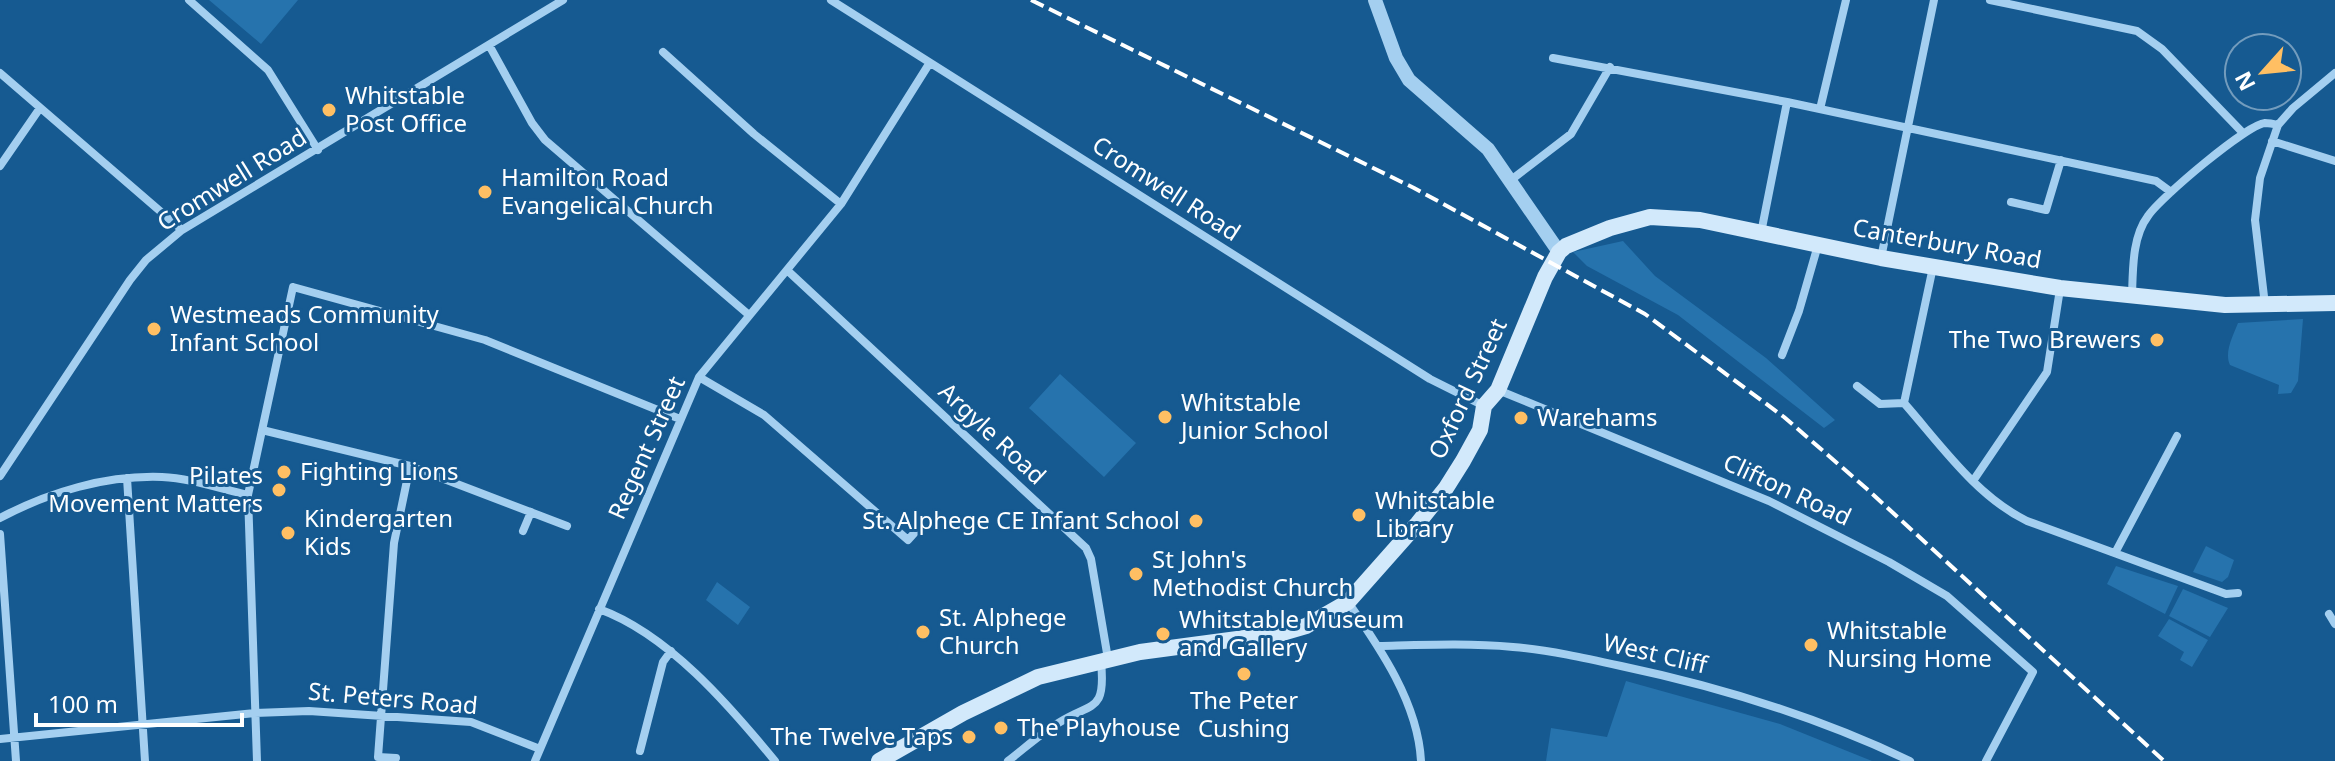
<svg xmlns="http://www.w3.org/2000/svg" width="2335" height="761" font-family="'Noto Sans',sans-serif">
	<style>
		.green { fill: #2673ad }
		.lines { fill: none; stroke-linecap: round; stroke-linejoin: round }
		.minor { stroke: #a4cff0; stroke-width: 8 }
		.tertiary { stroke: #a4cff0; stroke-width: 14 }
		.secondary { stroke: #d2e9fb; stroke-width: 16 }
		.rail { stroke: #fff; stroke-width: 4; stroke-dasharray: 14 6; stroke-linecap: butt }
		.poi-dot { fill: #ffbf63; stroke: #165a91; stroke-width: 3 }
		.labels { text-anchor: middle; stroke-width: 6; stroke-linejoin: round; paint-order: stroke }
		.poi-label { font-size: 24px; fill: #fff; stroke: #165a91; text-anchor: start }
		.street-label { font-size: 24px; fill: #fff; stroke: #165a91 }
	</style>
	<rect width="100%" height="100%" fill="#165a91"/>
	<path class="green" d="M 209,0 L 298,0 L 261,44 Z
		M 1623,241 L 1655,276 L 1766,358 L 1835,420 L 1824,428 L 1678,315 L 1587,266 L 1573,252 Z
		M 2303,319 L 2298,381 L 2291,393 L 2278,394 L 2279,385 L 2230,365 C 2224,352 2233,336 2238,323 Z
		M 1060,374 L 1136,443 L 1104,477 L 1029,408 Z
		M 2206,546 L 2234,560 L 2228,577 L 2222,582 L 2193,572 Z
		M 2116,566 L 2178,586 L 2165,614 L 2107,584 Z
		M 717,582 L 750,607 L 738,625 L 706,600 Z
		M 2183,589 L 2228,608 L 2210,637 L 2169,616 Z
		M 2169,619 L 2208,640 L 2192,667 L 2180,660 L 2184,652 L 2158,636 Z
		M 1626,681 L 1780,724 L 1872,761 L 1546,761 L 1551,728 L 1607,737 Z"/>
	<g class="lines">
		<path class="minor" d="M 189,0 L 268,70 L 318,150
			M 831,0 L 1430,379 L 1484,406
			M 1990,0 L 2137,31 L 2162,49 L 2243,133
			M 489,45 L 532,123 L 545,140 L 749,315
			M 663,52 L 754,134 L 841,204
			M 1553,58 L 1787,102 L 1761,233
			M 0,73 L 182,230
			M 1787,102 L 2156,181 L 2171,192
			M 1820,109 L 1846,0
			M 2272,141 L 2335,161
			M 0,166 L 40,108
			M 1511,180 L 1571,134 L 1610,67
			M 2011,202 L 2046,210 L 2061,160
			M 1881,258 L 1934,0
			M 1933,267 L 1904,403 C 1941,445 1976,496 2027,521 L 2226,594 L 2238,593
			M 788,271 L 1086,548 L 1091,559 L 1108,659
			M 2132,295 C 2133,270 2132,237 2148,216 C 2160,198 2246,125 2265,123 C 2269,123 2274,124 2278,125
			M 2265,305 L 2255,220 L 2260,178 L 2278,125 L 2293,108 L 2335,73
			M 1782,355 L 1799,311 L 1818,245
			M 699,377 L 764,415 L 908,540 L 917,530
			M 1857,386 L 1880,404 L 1904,403
			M 1498,390 L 1769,501 L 1889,562 L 1947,596 L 2033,672 L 1986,761
			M 262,430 L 410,466 L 567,526
			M 0,476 L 130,280 L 146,260 L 182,230 L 563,0
			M 127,478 L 145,761
			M 1973,481 L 2047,372 L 2060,289
			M 0,518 C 49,492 106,475 162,477 C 190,478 221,489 248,495
			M 523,531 L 531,512
			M 0,534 L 16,761
			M 2115,553 L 2177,436
			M 1348,602 C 1380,648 1418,703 1421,761
			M 599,609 C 668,634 729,705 775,761
			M 2329,614 L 2335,624
			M 1379,646 C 1423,645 1468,643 1513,647 C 1549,650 1585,658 1621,666 C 1721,687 1818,717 1910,761
			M 0,739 L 255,713 L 309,711 L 471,722 L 540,749
			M 640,751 L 663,662 L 671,651
			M 396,758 L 378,757 L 394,543 L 410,466
			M 257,761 L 248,495 L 293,287 L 485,340 L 680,419
			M 535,761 L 699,377 L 841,204 L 929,64
			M 1008,761 C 1025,748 1041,733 1060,722 C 1093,702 1106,712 1101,662"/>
		<path class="tertiary" d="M 1375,0 L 1396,58 L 1409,80 L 1488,149 L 1559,252"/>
		<path class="secondary" d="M 879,761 L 963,713 L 1038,677 L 1140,652 L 1282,633 L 1306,626 L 1348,602 L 1418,523 L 1446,488 L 1463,461 L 1480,430 L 1484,406 L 1498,390 L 1545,277 L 1559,252 L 1566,246 L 1610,228 L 1650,217 L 1700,220 L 1881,258 L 2060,288 L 2225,305 L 2335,303"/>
		<path class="rail" d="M 1031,0 L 1414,188 L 1645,314 L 1784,417 L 1867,489 L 2164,761"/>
	</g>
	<g class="poi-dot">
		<circle cx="329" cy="110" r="8"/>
		<circle cx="485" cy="192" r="8"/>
		<circle cx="154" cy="329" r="8"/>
		<circle cx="2157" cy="340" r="8"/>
		<circle cx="1165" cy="417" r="8"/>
		<circle cx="1521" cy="418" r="8"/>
		<circle cx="284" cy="472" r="8"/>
		<circle cx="279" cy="490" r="8"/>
		<circle cx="1359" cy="515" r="8"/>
		<circle cx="1196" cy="521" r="8"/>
		<circle cx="288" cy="533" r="8"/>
		<circle cx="1136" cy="574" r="8"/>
		<circle cx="923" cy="632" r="8"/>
		<circle cx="1163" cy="634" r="8"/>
		<circle cx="1811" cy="645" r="8"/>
		<circle cx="1244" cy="674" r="8"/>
		<circle cx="1001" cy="728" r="8"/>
		<circle cx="969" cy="737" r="8"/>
	</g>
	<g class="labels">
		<g class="poi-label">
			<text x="345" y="104">Whitstable<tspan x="345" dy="28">Post Office</tspan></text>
			<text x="501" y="186">Hamilton Road<tspan x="501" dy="28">Evangelical Church</tspan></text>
			<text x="170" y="323">Westmeads Community<tspan x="170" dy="28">Infant School</tspan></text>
			<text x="2141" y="348" text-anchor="end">The Two Brewers</text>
			<text x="1181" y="411">Whitstable<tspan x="1181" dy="28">Junior School</tspan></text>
			<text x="1537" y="426">Warehams</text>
			<text x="300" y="480">Fighting Lions</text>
			<text x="263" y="484" text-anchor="end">Pilates<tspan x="263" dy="28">Movement Matters</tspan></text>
			<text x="1375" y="509">Whitstable<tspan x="1375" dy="28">Library</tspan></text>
			<text x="304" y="527">Kindergarten<tspan x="304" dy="28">Kids</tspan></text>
			<text x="1180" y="529" text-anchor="end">St. Alphege CE Infant School</text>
			<text x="1152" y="568">St John's<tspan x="1152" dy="28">Methodist Church</tspan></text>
			<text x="939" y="626">St. Alphege<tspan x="939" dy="28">Church</tspan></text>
			<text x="1179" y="628">Whitstable Museum<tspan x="1179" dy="28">and Gallery</tspan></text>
			<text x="1827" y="639">Whitstable<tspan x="1827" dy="28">Nursing Home</tspan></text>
			<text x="1244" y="709" text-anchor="middle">The Peter<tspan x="1244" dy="28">Cushing</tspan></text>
			<text x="1017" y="736">The Playhouse</text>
			<text x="953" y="745" text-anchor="end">The Twelve Taps</text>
		</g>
		<g class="street-label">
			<text transform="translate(232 180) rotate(-32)" y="8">Cromwell Road</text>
			<text transform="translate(1166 189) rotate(33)" y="8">Cromwell Road</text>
			<text transform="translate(1947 244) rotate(10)" y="8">Canterbury Road</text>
			<text transform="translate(1468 389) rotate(-65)" y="8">Oxford Street</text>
			<text transform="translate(992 434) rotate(43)" y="8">Argyle Road</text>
			<text transform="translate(647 448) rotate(-66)" y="8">Regent Street</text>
			<text transform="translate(1787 490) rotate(25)" y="8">Clifton Road</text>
			<text transform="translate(1655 654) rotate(13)" y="8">West Cliff</text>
			<text transform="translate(393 699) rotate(5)" y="8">St. Peters Road</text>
		</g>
	</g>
	<g transform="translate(2263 72) rotate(243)"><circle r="38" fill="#165a91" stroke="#739cbd" stroke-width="2"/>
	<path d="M0-6L14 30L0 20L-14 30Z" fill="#ffbf63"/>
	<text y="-12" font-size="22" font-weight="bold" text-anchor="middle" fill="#ffffff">N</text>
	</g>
	<path d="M36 713v12h206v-12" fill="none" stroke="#ffffff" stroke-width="4"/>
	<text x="48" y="713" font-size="24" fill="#ffffff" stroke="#165a91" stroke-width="6" paint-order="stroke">100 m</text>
</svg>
